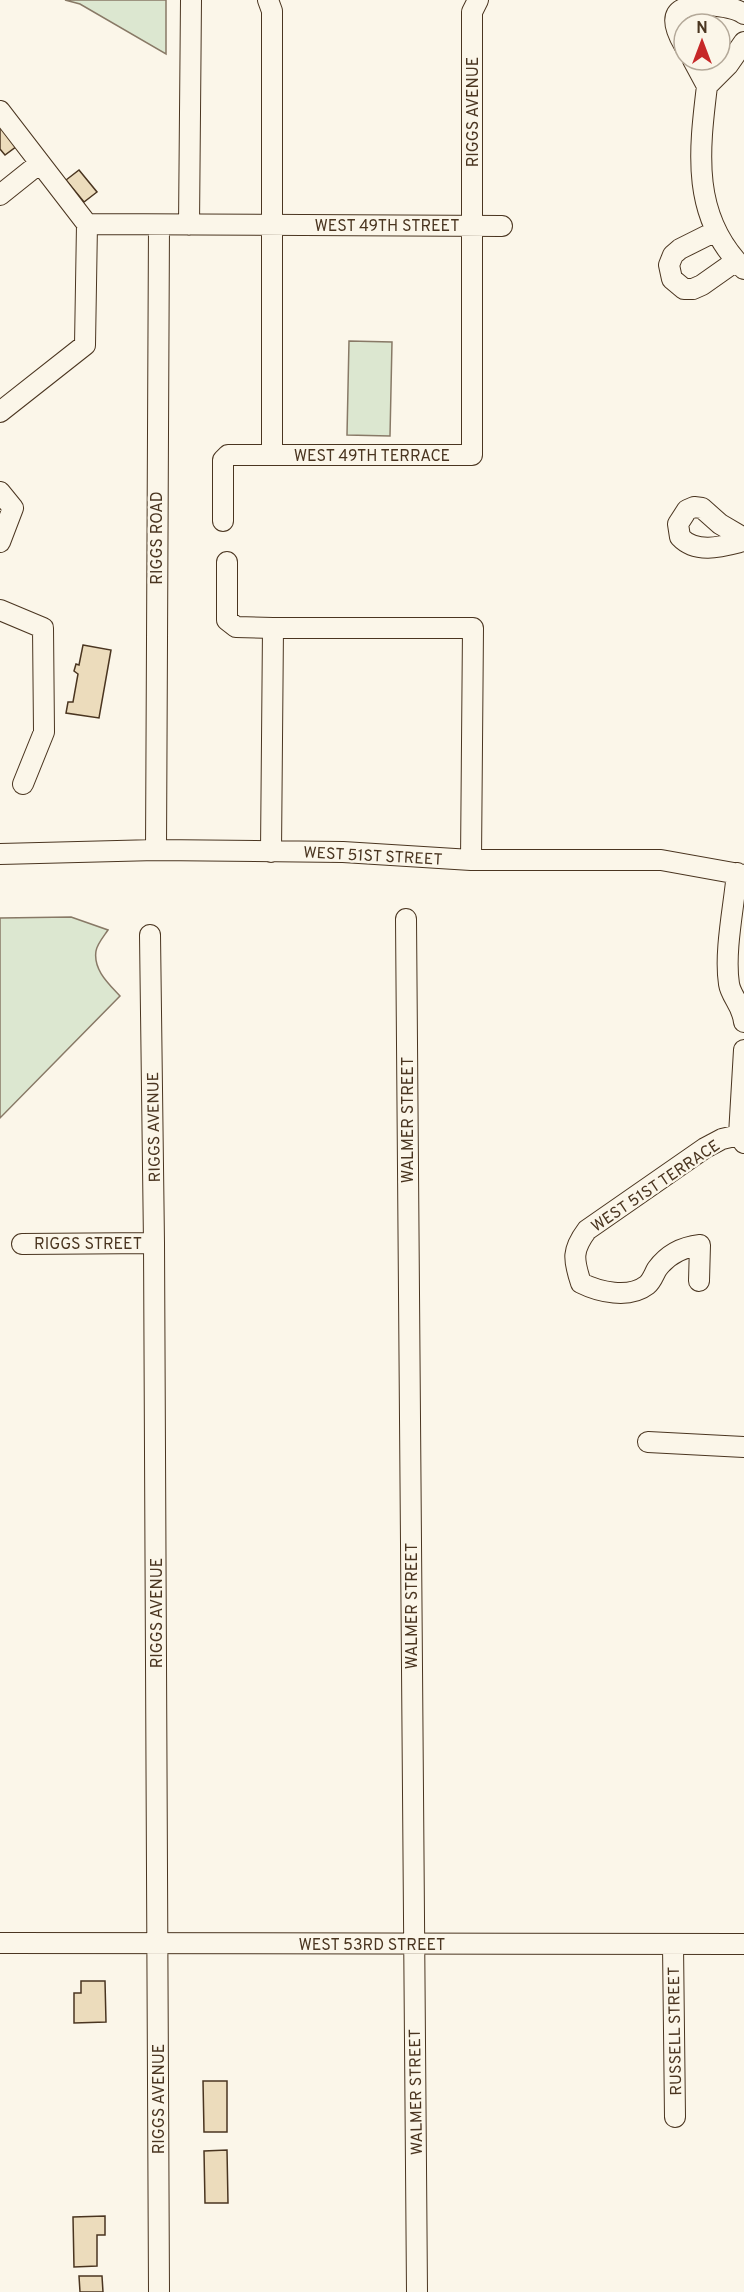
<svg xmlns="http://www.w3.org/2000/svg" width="744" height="2292" font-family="Overpass,sans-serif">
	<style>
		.green { fill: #dce7d0; stroke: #887966; stroke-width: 1.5 }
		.building { fill: #ecdcbc; stroke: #4a3520; stroke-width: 1.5 }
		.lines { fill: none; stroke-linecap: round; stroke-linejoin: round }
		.minor-casing { stroke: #4a3520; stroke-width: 22 }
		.minor { stroke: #fbf6e9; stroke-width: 20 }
		.labels { text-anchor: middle; stroke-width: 4.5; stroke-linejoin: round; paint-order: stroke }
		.street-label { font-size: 16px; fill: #4a3520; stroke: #fbf6e9 }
	</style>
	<rect width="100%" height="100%" fill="#fbf6e9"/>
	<path class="green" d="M 65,0 L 166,0 L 166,54 L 80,4 Z
		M 349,341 L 392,342 L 390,436 L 347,435 Z
		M 71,917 L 108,930 C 104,936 97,944 96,951 C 93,970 109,984 120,996 L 0,1118 L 0,918 Z"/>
	<path class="building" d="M 0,125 L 17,146 L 5,155 L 0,149 Z
		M 79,170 L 97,192 L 84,202 L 66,180 Z
		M 83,645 L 111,650 L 99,718 L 66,713 L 68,702 L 73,702 L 78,674 L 74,671 L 76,664 L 79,665 Z
		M 81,1981 L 105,1981 L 106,2022 L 74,2023 L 74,1993 L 81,1993 Z
		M 203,2081 L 227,2081 L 227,2132 L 204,2132 Z
		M 227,2150 L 228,2203 L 205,2203 L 204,2151 Z
		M 105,2216 L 105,2235 L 97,2235 L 97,2266 L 74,2267 L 73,2217 Z
		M 79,2276 L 102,2276 L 103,2292 L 80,2292 Z"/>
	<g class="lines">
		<g class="minor-casing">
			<path id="minor" d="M 268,0 L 272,11 L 272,455 L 472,455 L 472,12 L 478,0
				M 684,45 C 667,16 674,5 707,5 C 719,6 734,7 744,14
				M 693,60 L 707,86 L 728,65 L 744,42
				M 707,86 C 699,152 691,217 744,269
				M 0,111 L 40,163
				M 0,195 L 40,163 L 87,224 L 85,345 L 0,412
				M 87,224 L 502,226
				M 189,225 L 191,0
				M 716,231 L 680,249 L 673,255 L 669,265 L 672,279 L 684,289 L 693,289 L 702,285 L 736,261
				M 0,492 L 13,508 L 0,542
				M 223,521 L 223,460 L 228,455 L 272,455
				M 744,538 L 720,524 L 702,508 L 694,507 L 687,510 L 678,524 L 680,537 C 697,555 724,546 744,541
				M 227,562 L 227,620 L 236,627 L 273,628
				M 0,610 L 43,628 L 44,732 L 23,784
				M 156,850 L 159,225
				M 271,852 L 273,628 L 473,628 L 471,860
				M 0,854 L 156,850 L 343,852 L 471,860 L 661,860 L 744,875
				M 737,873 C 734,906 724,952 729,984 C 731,997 742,1004 744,1022
				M 406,919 L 417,2292
				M 150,935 L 154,1243 L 159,2292
				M 744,1050 L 739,1135 L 744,1143
				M 22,1244 L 154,1243
				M 699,1281 L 700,1245 C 682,1247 668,1254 657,1269 C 654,1274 652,1281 647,1285 C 629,1299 599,1292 581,1283 C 573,1259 572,1250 587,1230 L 705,1148 L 722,1139 L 739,1135
				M 648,1442 L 744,1447
				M 0,1943 L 744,1944
				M 673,1945 L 675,2117"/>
		</g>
		<use href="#minor" class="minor"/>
	</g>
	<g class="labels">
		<g class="street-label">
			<text transform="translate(472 112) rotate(-90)" y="6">RIGGS AVENUE</text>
			<text x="387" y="231">WEST 49TH STREET</text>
			<text x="372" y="461">WEST 49TH TERRACE</text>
			<text transform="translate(156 538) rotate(-90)" y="6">RIGGS ROAD</text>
			<text transform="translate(373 855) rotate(3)" y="6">WEST 51ST STREET</text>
			<text transform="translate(407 1120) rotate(-90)" y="6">WALMER STREET</text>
			<text transform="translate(153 1127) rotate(-91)" y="6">RIGGS AVENUE</text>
			<text transform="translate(655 1185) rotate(-34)" y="6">WEST 51ST TERRACE</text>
			<text x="88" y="1249">RIGGS STREET</text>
			<text transform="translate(411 1606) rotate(-90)" y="6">WALMER STREET</text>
			<text transform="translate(156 1613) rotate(-90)" y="6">RIGGS AVENUE</text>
			<text x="372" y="1950">WEST 53RD STREET</text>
			<text transform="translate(674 2031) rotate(-91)" y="6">RUSSELL STREET</text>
			<text transform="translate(415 2092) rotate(-91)" y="6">WALMER STREET</text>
			<text transform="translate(158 2099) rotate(-90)" y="6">RIGGS AVENUE</text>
		</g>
	</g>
	<g transform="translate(702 42)"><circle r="28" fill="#fbf6e9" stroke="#b4a999" stroke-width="1.5"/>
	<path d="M0-4.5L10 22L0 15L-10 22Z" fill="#c62828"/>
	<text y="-9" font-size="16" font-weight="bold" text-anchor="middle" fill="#4a3520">N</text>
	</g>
</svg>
